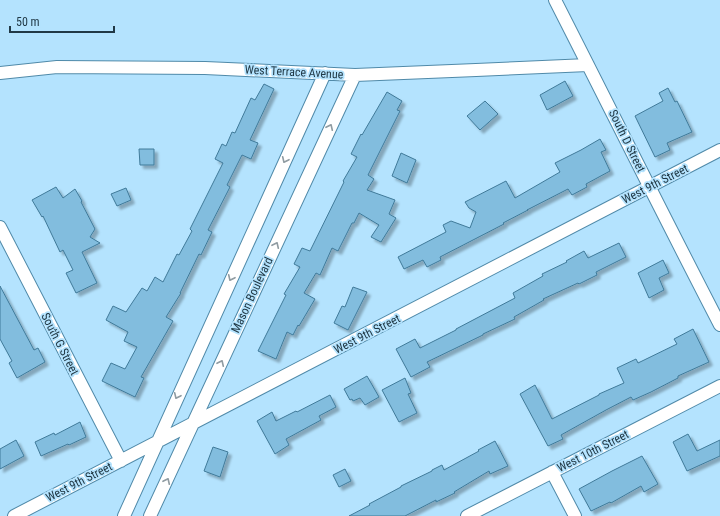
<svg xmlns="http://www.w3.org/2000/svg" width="720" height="516" font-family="'Roboto Condensed',sans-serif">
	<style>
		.building { fill: #82bdde; stroke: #407a99; filter: url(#shadow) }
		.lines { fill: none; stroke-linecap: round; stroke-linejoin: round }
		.street-casing { stroke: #508aa9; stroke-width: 14 }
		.street { stroke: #fff; stroke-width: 12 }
		.oneway { stroke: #909ca2 }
		.labels { text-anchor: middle; stroke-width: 3.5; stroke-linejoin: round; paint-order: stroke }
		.street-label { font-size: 12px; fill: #213946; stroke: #b4e3fe }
	</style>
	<defs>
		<filter id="shadow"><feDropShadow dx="3.5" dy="3.5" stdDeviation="1" flood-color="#0004"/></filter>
	</defs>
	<rect width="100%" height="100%" fill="#b4e3fe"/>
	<path class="building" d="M 565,81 L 573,96 L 547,110 L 540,95 Z
		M 264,84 L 274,89 L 250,140 L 258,143 L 251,159 L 242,155 L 227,185 L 230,187 L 208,230 L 212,232 L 201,255 L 199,254 L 180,293 L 181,293 L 166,317 L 173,321 L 141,377 L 144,378 L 135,397 L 102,381 L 111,363 L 125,369 L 137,347 L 124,341 L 128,332 L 106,320 L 113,306 L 126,312 L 142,288 L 147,291 L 155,277 L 163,282 L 177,254 L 179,255 L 192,231 L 190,229 L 223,163 L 215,159 L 222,144 L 226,146 L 232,132 L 235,133 L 251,98 L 255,100 Z
		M 668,88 L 675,102 L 677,101 L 692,132 L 667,143 L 670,150 L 655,157 L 635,116 L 663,101 L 659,93 Z
		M 387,92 L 402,101 L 397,110 L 400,111 L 368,175 L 374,179 L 367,190 L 395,200 L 389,214 L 396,218 L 381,242 L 371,237 L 379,225 L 359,213 L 354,223 L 352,223 L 338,251 L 332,248 L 320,275 L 316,273 L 304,293 L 315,299 L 299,326 L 298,325 L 293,335 L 287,332 L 276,359 L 258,351 L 286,295 L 284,294 L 300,267 L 294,264 L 302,248 L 310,251 L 344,182 L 343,181 L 357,157 L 351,154 L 361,134 L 362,135 Z
		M 485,101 L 498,114 L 480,130 L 467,116 Z
		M 600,139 L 606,150 L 601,152 L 610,171 L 586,184 L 587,187 L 572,195 L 568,189 L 527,210 L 528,210 L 503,223 L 504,224 L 440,257 L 441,260 L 427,267 L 423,260 L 404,269 L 398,257 L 446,232 L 443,225 L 451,221 L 470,228 L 476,212 L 469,208 L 465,202 L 506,181 L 515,198 L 560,172 L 555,163 L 581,150 Z
		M 139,149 L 154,149 L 154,165 L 140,165 Z
		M 401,153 L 416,160 L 407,183 L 392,176 Z
		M 56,187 L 63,198 L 75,189 L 82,201 L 81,202 L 95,229 L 90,237 L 100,243 L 82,252 L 97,283 L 76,293 L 66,273 L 73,270 L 63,250 L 60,252 L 43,216 L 42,217 L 32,200 Z
		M 126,188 L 131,200 L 117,206 L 111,194 Z
		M 619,243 L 626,257 L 596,272 L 597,275 L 579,284 L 578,283 L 543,299 L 544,300 L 514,317 L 515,319 L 483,334 L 483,335 L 427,362 L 430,367 L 411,377 L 396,349 L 415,339 L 420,348 L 456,330 L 456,329 L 515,298 L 513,293 L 543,276 L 542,274 L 567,262 L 566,261 L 584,251 L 588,258 Z
		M 663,260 L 669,273 L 659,278 L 664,290 L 649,298 L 638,273 Z
		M 0,286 L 34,350 L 38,348 L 45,362 L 17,378 L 9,363 L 12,361 L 0,339 Z
		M 353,287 L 367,292 L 348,330 L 334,323 L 342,306 L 345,307 Z
		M 693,329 L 709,362 L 678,376 L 678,378 L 651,392 L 633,400 L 631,397 L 606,410 L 561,435 L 563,439 L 548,446 L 520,394 L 535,385 L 552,419 L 599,395 L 599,394 L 624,383 L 617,368 L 636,359 L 638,363 L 677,344 L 674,339 Z
		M 367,376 L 379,397 L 365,405 L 360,398 L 353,401 L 352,399 L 350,400 L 344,389 Z
		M 405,378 L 411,393 L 408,394 L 417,413 L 399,422 L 382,390 Z
		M 330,395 L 336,407 L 319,416 L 321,420 L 286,439 L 289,445 L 275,454 L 257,421 L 272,412 L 276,421 L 296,411 L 297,412 Z
		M 80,422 L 86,437 L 69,445 L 68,444 L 41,456 L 35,442 L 54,433 L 55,435 Z
		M 688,434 L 697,451 L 720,440 L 720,456 L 687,471 L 673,442 Z
		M 16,440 L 24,456 L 0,469 L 0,449 Z
		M 495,441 L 508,466 L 490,474 L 489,471 L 454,492 L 455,493 L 436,502 L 436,500 L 405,516 L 349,516 L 370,505 L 369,504 L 401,487 L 401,486 L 432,471 L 432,470 L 442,465 L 444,470 L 479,451 L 478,450 Z
		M 213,447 L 228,452 L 220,477 L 204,471 Z
		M 642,456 L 658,484 L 644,492 L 641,486 L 611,503 L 610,502 L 591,511 L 579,489 L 612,471 Z
		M 345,469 L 351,481 L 339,487 L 333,475 Z"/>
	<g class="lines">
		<g class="street-casing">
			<path id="street" d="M 555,0 C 610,108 664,217 720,325
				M 0,73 L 57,67 L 205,68 L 355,75 L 476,70 L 588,65
				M 0,227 L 121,461
				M 552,472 L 575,516
				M 14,516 L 720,150
				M 124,516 L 325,73
				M 150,516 L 355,75
				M 467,516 L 720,386"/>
		</g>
		<use href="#street" class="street"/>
	</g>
	<defs><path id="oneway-chevron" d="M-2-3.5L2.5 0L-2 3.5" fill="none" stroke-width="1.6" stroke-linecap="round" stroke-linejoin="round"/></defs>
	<g class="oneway">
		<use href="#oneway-chevron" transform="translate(330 127) rotate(-65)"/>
		<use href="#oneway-chevron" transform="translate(285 160) rotate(115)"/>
		<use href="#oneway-chevron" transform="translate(276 245) rotate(-65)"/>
		<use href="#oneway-chevron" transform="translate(231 278) rotate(115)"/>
		<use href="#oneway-chevron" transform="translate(221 363) rotate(-65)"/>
		<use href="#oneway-chevron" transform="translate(177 396) rotate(115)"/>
		<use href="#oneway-chevron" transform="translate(167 481) rotate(-65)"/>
	</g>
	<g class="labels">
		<g class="street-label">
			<text transform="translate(294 72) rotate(3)" y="4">West Terrace Avenue</text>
			<text transform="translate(627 141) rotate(64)" y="4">South D Street</text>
			<text transform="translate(655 184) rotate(-27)" y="4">West 9th Street</text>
			<text transform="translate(252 295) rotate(-65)" y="4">Mason Boulevard</text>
			<text transform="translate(367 334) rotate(-27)" y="4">West 9th Street</text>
			<text transform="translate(60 344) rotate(63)" y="4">South G Street</text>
			<text transform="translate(593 451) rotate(-27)" y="4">West 10th Street</text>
			<text transform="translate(79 482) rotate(-27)" y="4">West 9th Street</text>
		</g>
	</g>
	<path d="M10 26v6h104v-6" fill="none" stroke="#213946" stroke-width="2"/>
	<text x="16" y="26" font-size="12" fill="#213946" stroke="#b4e3fe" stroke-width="3" paint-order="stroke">50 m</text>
</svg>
